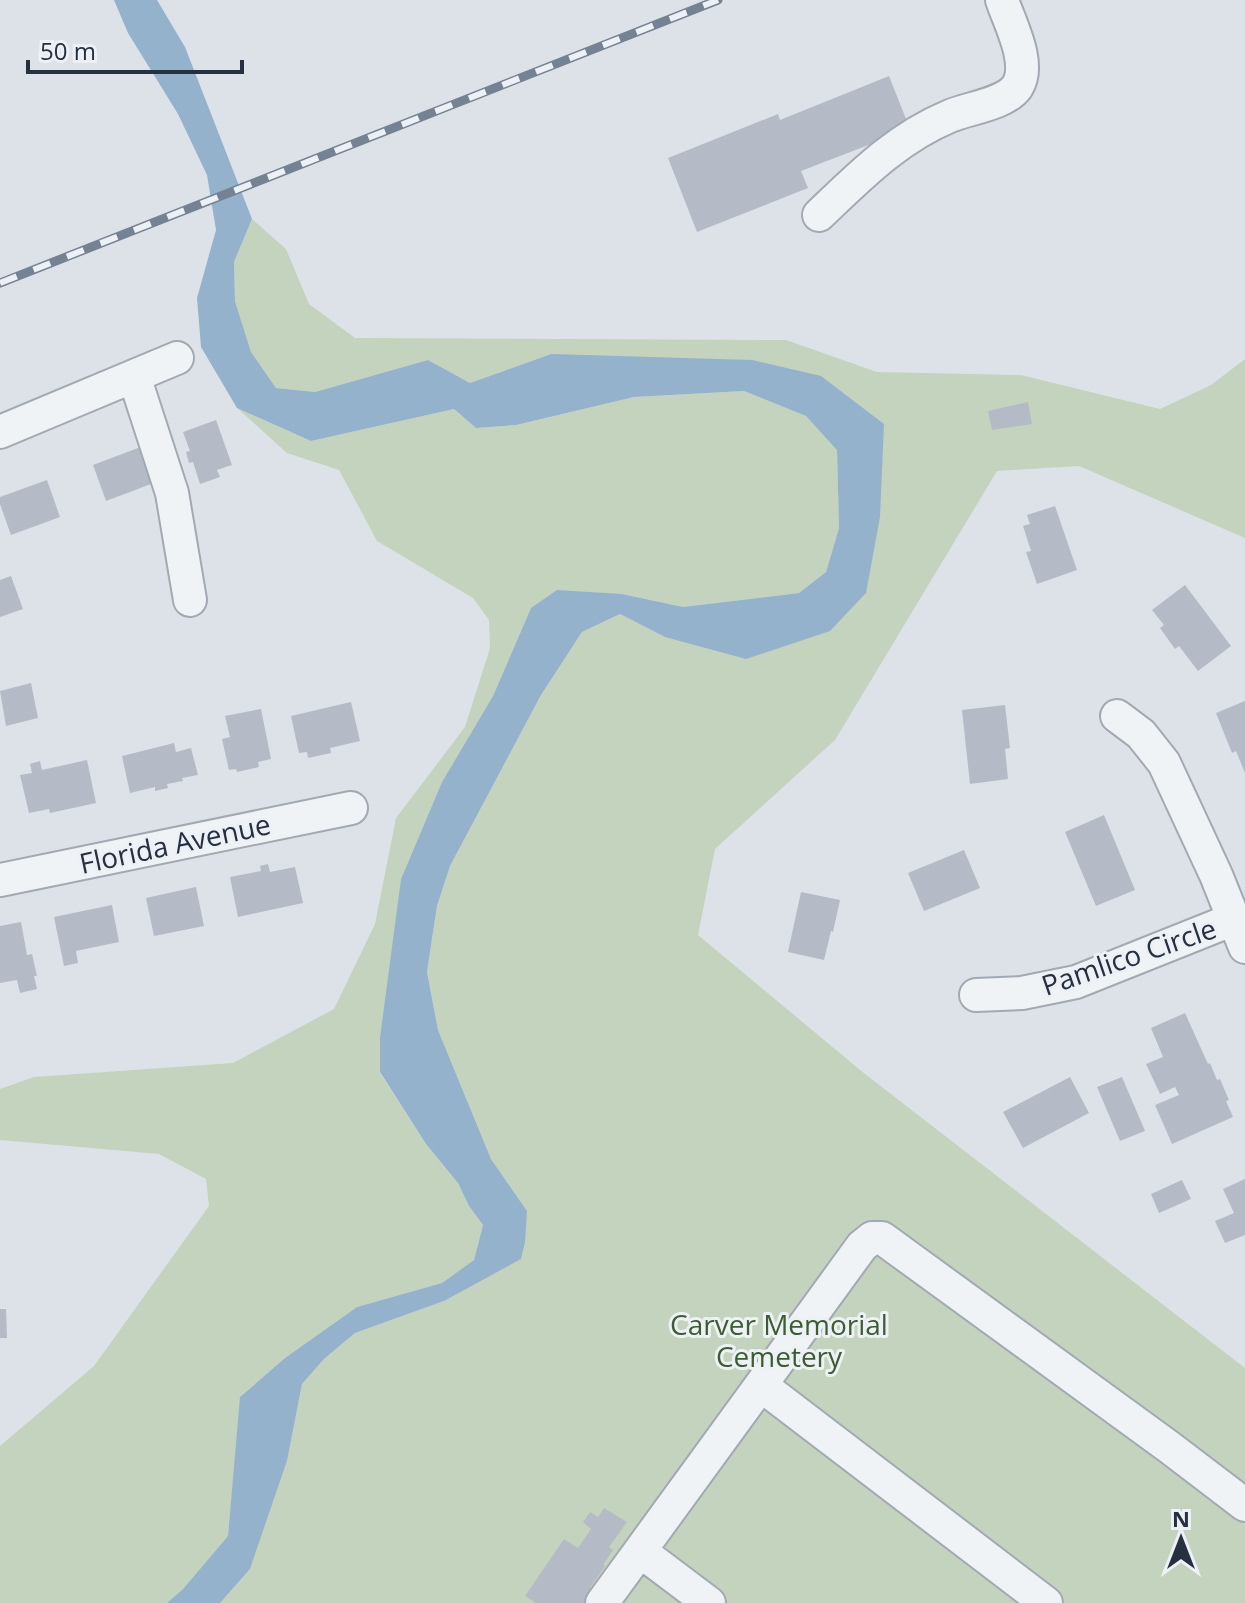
<svg xmlns="http://www.w3.org/2000/svg" width="1245" height="1603" font-family="'Open Sans',sans-serif">
	<style>
		.green { fill: #c4d3bd }
		.water { fill: #94b2cc }
		.building { fill: #b4bbc6 }
		.lines { fill: none; stroke-linecap: round; stroke-linejoin: round }
		.minor-casing { stroke: #a2a9b2; stroke-width: 36 }
		.minor { stroke: #f0f3f6; stroke-width: 32 }
		.rail-casing { stroke: #758293; stroke-width: 9 }
		.rail { stroke: #edf1f6; stroke-width: 6; stroke-dasharray: 18; stroke-linecap: butt }
		.labels { text-anchor: middle; stroke-width: 6; stroke-linejoin: round; paint-order: stroke }
		.street-label { font-size: 28px; fill: #253040; stroke: #edf1f6 }
		.park-label { font-size: 28px; fill: #3b5d31; stroke: #edf1f6 }
	</style>
	<rect width="100%" height="100%" fill="#dde2e8"/>
	<path class="green" d="M 252,219 L 286,249 L 309,304 L 355,338 L 786,340 L 877,372 L 1021,375 L 1160,409 L 1211,385 L 1245,359 L 1245,538 L 1079,466 L 997,471 L 835,740 L 715,849 L 698,935 L 865,1074 L 1245,1368 L 1245,1603 L 220,1603 L 250,1569 L 287,1461 L 302,1384 L 324,1359 L 355,1333 L 444,1301 L 527,1211 L 491,1159 L 438,1030 L 427,972 L 437,906 L 450,866 L 541,695 L 582,632 L 620,614 L 665,637 L 866,593 L 846,394 L 551,354 L 470,383 L 428,360 L 315,392 L 276,388 L 251,352 L 235,301 L 234,262 Z
		M 744,391 L 806,416 L 837,449 L 839,528 L 826,572 L 799,593 L 683,607 L 622,594 L 531,608 L 493,696 L 442,782 L 401,879 L 380,1073 L 426,1144 L 458,1183 L 469,1206 L 483,1225 L 474,1260 L 442,1283 L 357,1307 L 285,1358 L 241,1396 L 228,1536 L 183,1589 L 167,1603 L 0,1603 L 0,1446 L 94,1366 L 209,1206 L 206,1179 L 159,1154 L 0,1140 L 0,1089 L 34,1077 L 233,1063 L 334,1009 L 375,924 L 396,818 L 465,727 L 490,648 L 489,620 L 473,598 L 377,541 L 339,470 L 287,453 L 237,408 L 311,441 L 454,409 L 476,428 L 516,425 L 634,397 Z"/>
	<path class="water" d="M 114,0 L 157,0 L 185,47 L 252,219 L 234,262 L 235,301 L 251,352 L 276,388 L 315,392 L 428,360 L 470,383 L 551,354 L 752,360 L 821,376 L 884,424 L 880,517 L 866,593 L 830,631 L 746,659 L 665,637 L 620,614 L 582,632 L 541,695 L 450,866 L 437,906 L 427,972 L 438,1030 L 491,1159 L 527,1211 L 525,1242 L 521,1259 L 444,1301 L 355,1333 L 324,1359 L 302,1384 L 287,1461 L 250,1569 L 220,1603 L 167,1603 L 183,1589 L 228,1536 L 240,1397 L 285,1358 L 357,1307 L 442,1283 L 474,1260 L 483,1225 L 469,1206 L 458,1183 L 426,1144 L 380,1072 L 380,1038 L 401,879 L 442,782 L 493,696 L 531,608 L 557,590 L 622,594 L 683,607 L 799,593 L 826,572 L 839,528 L 837,450 L 806,416 L 744,391 L 634,397 L 516,425 L 476,428 L 454,409 L 311,441 L 237,408 L 201,347 L 197,298 L 216,230 L 207,175 L 178,114 L 128,33 Z"/>
	<path class="building" d="M 889,76 L 910,129 L 801,171 L 808,188 L 697,232 L 668,158 L 778,114 L 780,120 Z
		M 1028,402 L 1032,424 L 992,430 L 988,411 Z
		M 216,420 L 232,465 L 217,470 L 220,477 L 200,484 L 193,462 L 189,463 L 186,452 L 190,451 L 183,432 Z
		M 146,445 L 159,481 L 106,501 L 93,465 Z
		M 47,480 L 60,517 L 11,535 L 0,504 L 0,497 Z
		M 1055,506 L 1077,570 L 1037,584 L 1026,552 L 1031,551 L 1023,526 L 1030,524 L 1027,515 Z
		M 11,576 L 23,609 L 0,617 L 0,580 Z
		M 1185,585 L 1231,646 L 1198,671 L 1179,646 L 1175,649 L 1160,628 L 1164,625 L 1152,610 Z
		M 31,683 L 38,718 L 6,726 L 0,691 Z
		M 1245,701 L 1245,773 L 1236,751 L 1232,753 L 1216,713 Z
		M 351,702 L 360,741 L 330,748 L 331,753 L 308,758 L 307,752 L 299,753 L 291,716 Z
		M 1005,705 L 1010,748 L 1005,749 L 1008,779 L 970,784 L 962,710 Z
		M 261,709 L 271,759 L 258,762 L 259,767 L 237,772 L 236,769 L 229,770 L 222,739 L 230,737 L 225,716 Z
		M 174,743 L 176,752 L 191,748 L 198,775 L 182,778 L 183,781 L 167,784 L 168,788 L 155,791 L 155,787 L 130,793 L 122,756 Z
		M 87,760 L 96,803 L 50,813 L 49,809 L 29,813 L 20,775 L 32,773 L 30,764 L 40,761 L 42,770 Z
		M 1104,815 L 1135,890 L 1096,906 L 1065,832 Z
		M 964,850 L 980,888 L 924,911 L 908,873 Z
		M 268,864 L 270,872 L 295,867 L 303,903 L 238,917 L 230,877 L 261,871 L 260,866 Z
		M 196,887 L 204,926 L 154,936 L 146,898 Z
		M 801,892 L 840,900 L 833,932 L 831,931 L 824,960 L 788,952 Z
		M 112,905 L 119,942 L 76,951 L 78,963 L 64,966 L 54,917 Z
		M 21,922 L 27,955 L 32,954 L 37,976 L 34,976 L 37,989 L 20,993 L 17,980 L 0,983 L 0,926 Z
		M 1185,1013 L 1208,1064 L 1210,1063 L 1217,1080 L 1220,1079 L 1229,1100 L 1226,1101 L 1233,1117 L 1172,1144 L 1155,1105 L 1179,1095 L 1175,1087 L 1160,1094 L 1146,1064 L 1163,1057 L 1151,1028 Z
		M 1070,1077 L 1089,1113 L 1023,1148 L 1003,1112 Z
		M 1122,1077 L 1145,1131 L 1120,1141 L 1097,1087 Z
		M 1245,1179 L 1245,1235 L 1225,1243 L 1215,1221 L 1234,1213 L 1223,1189 Z
		M 1182,1180 L 1191,1199 L 1159,1213 L 1151,1194 Z
		M 0,1309 L 6,1309 L 7,1338 L 0,1338 Z
		M 604,1508 L 627,1522 L 609,1547 L 613,1550 L 603,1565 L 605,1566 L 590,1588 L 598,1594 L 592,1603 L 536,1603 L 525,1596 L 564,1539 L 578,1548 L 591,1529 L 583,1522 L 590,1512 L 598,1517 Z"/>
	<g class="lines">
		<g class="minor-casing">
			<path id="minor" d="M 819,215 C 860,176 897,138 950,116 C 969,108 1005,104 1017,87 C 1032,64 1010,24 1002,0
				M 134,376 L 172,493 L 190,600
				M 0,432 L 177,358
				M 1117,716 L 1141,734 L 1164,763 L 1216,875 L 1245,947
				M 0,880 L 351,808
				M 976,995 L 1022,993 L 1076,982 L 1234,919
				M 762,1386 L 1046,1603
				M 640,1551 L 709,1603
				M 602,1603 L 862,1246 L 872,1238 L 882,1238 L 1169,1447 L 1245,1505"/>
		</g>
		<use href="#minor" class="minor"/>
		<g class="rail-casing">
			<path id="rail" d="M 0,283 L 718,0"/>
		</g>
		<use href="#rail" class="rail"/>
	</g>
	<g class="labels">
		<g class="street-label">
			<text transform="translate(175 844) rotate(-12)" y="10">Florida Avenue</text>
			<text transform="translate(1129 957) rotate(-19)" y="10">Pamlico Circle</text>
		</g>
		<g class="park-label">
			<text x="779" y="1335">Carver Memorial<tspan x="779" dy="32">Cemetery</tspan></text>
		</g>
	</g>
	<g transform="translate(1181 1539)" stroke="#edf1f6" stroke-width="6" paint-order="stroke">
	<path d="M0-6L14 30L0 20L-14 30Z" fill="#253040"/>
	<text y="-12" font-size="22" font-weight="bold" text-anchor="middle" fill="#253040">N</text>
	</g>
	<path d="M28 60v12h214v-12" fill="none" stroke="#253040" stroke-width="4"/>
	<text x="40" y="60" font-size="24" fill="#253040" stroke="#edf1f6" stroke-width="6" paint-order="stroke">50 m</text>
</svg>
